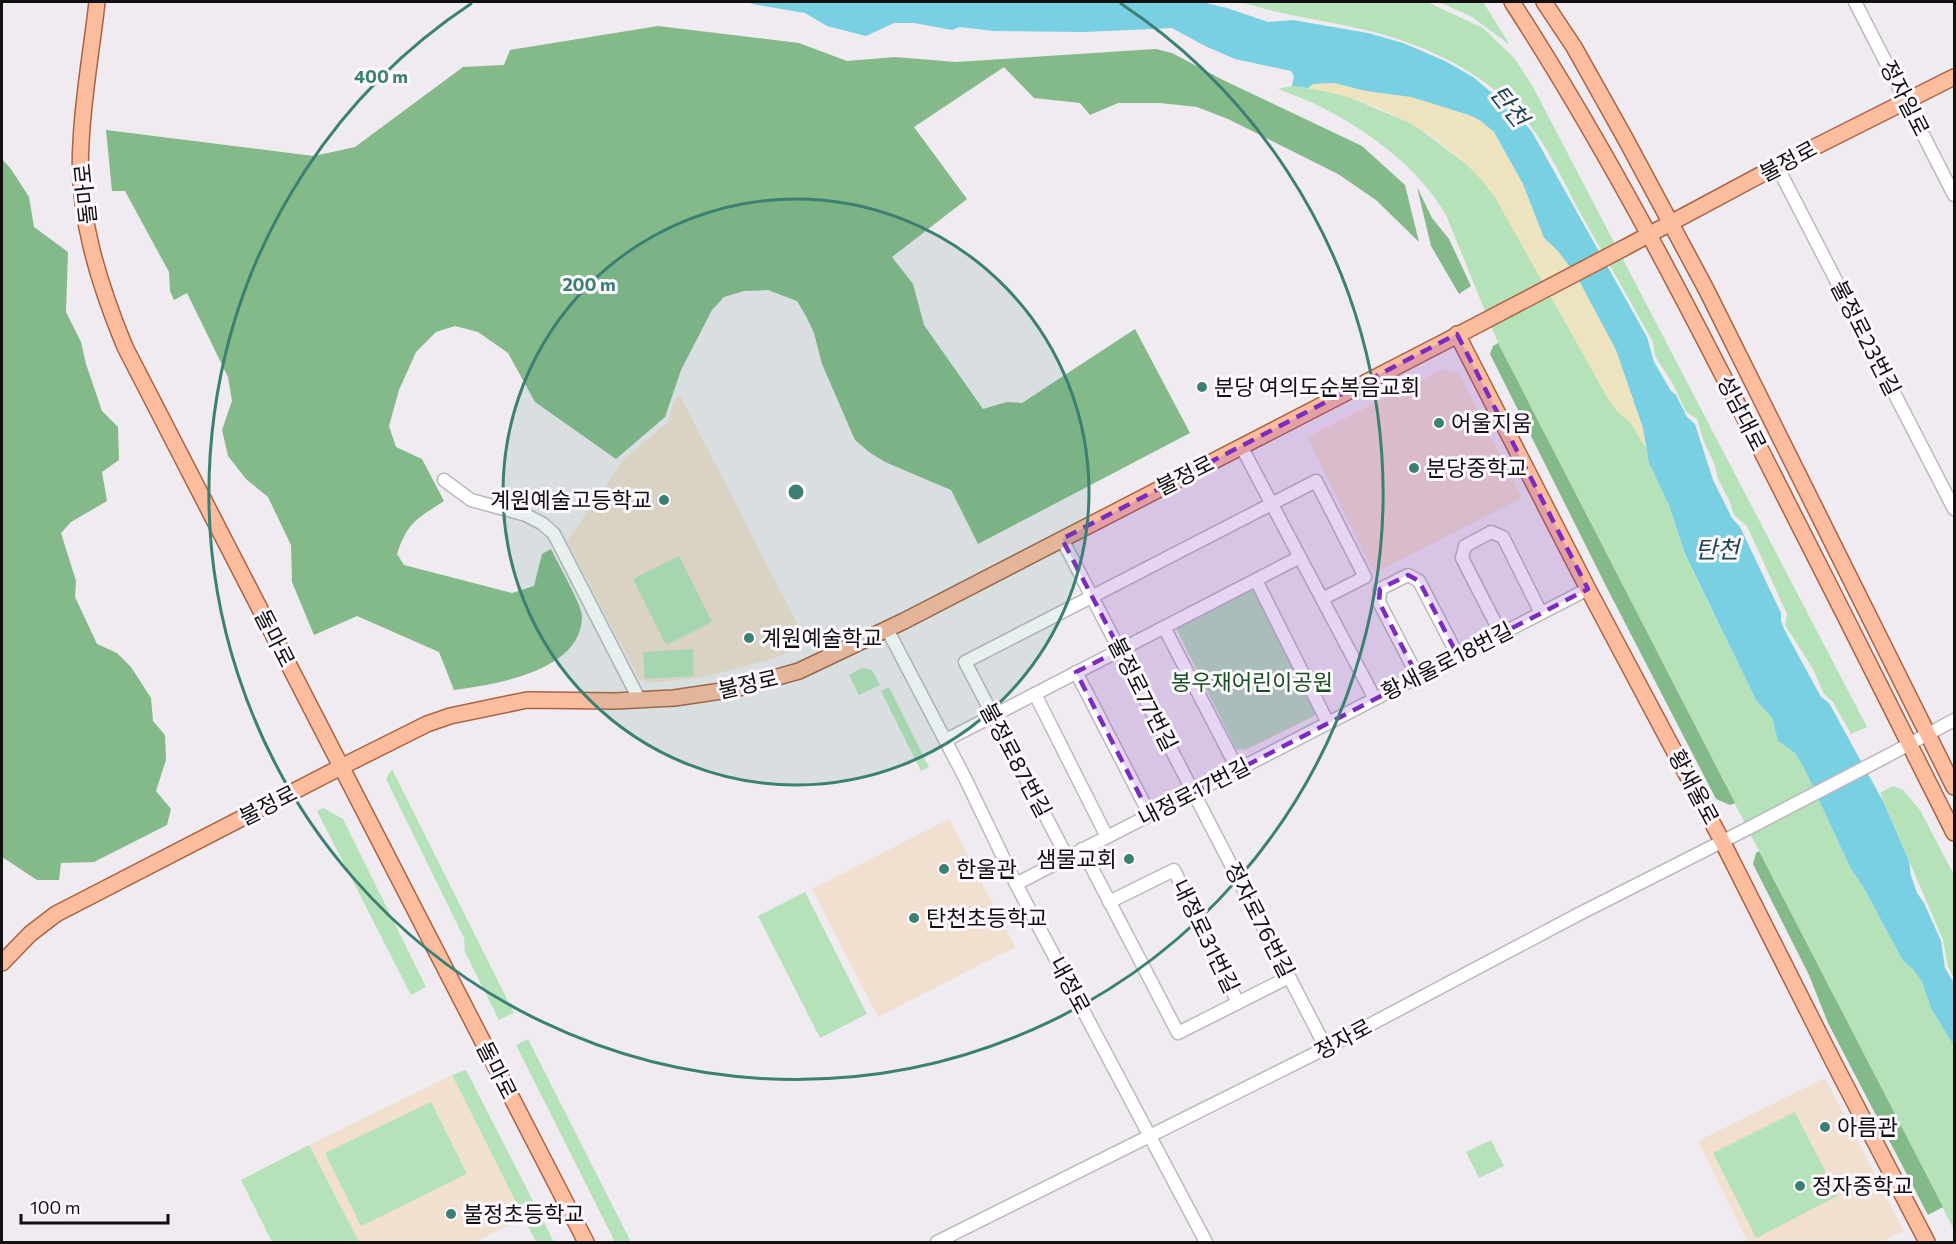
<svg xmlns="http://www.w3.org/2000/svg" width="1956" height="1244" font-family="Commissioner,'Noto Sans KR',sans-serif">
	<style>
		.education { fill: #f1dfcf }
		.green { fill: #b6e2b9 }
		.forest { fill: #84b989 }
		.sand { fill: #ede3be }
		.water { fill: #78d0e2 }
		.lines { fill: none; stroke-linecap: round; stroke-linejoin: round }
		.minor-casing { stroke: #bdb9be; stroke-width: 15 }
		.major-casing { stroke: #a96444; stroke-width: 18 }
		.minor { stroke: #fff; stroke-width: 12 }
		.major { stroke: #fcbd9f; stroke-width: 15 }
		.minor-bridge-casing { stroke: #bdb9be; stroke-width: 15; stroke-linecap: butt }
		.major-bridge-casing { stroke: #a96444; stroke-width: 18; stroke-linecap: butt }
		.minor-bridge { stroke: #fff; stroke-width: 12 }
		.major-bridge { stroke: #fcbd9f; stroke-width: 15 }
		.marked { fill: #7b2cbf; fill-opacity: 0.2; stroke: #7b2cbf; stroke-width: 4.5; stroke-dasharray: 12 8; stroke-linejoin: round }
		.ring { fill: none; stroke: #3c8073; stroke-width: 3 }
		.poi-dot { fill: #3c8073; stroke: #fdf8fd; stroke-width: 2 }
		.labels { text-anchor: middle; stroke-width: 6; stroke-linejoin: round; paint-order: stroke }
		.street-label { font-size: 22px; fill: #121112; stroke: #fdf8fd }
		.poi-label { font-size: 22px; fill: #121112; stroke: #fdf8fd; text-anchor: start }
		.park-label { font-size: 22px; fill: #164f21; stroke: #fdf8fd }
		.water-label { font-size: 24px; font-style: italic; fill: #1d464e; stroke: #fdf8fd }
		.centre { fill: #3c8073; stroke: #fdf8fd; stroke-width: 3 }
		.ring-label { font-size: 18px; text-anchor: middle; font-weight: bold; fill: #3c8073; stroke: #fdf8fd; stroke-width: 6; stroke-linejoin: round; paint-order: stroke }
	</style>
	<rect width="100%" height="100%" fill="#efebf0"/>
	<path class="education" d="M 1443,369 L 1459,374 L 1522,498 L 1374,573 L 1307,437 Z
		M 680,395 L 807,643 L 773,659 L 698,678 L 649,683 L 639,679 L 567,541 L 624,459 L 668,422 L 674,401 Z
		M 949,819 L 1015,947 L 878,1017 L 812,889 Z
		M 452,1075 L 524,1218 L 475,1242 L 359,1242 L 309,1145 Z
		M 1825,1078 L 1904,1231 L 1881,1242 L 1748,1242 L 1698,1141 Z"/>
	<path class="green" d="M 1241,2 L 1427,2 L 1483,28 L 1515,59 L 1533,87 L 1867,727 L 1851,734 L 1833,702 L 1824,694 L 1813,669 L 1785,625 L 1787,614 L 1747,526 L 1734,515 L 1730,502 L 1718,479 L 1714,463 L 1704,442 L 1697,419 L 1686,412 L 1674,386 L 1655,356 L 1653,342 C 1628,297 1602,252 1577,207 C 1560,174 1543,137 1517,110 C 1485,77 1444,55 1401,40 C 1349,22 1293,19 1241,2 Z
		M 1439,2 L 1483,2 L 1510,45 L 1472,17 Z
		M 1292,86 L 1333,92 L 1346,96 L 1413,124 L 1465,163 L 1480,177 L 1495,197 L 1609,400 L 1617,411 L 1631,423 L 1646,448 L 1649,464 L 1653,471 L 1670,508 L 1684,553 L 1756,700 L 1772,718 L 1778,741 L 1795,753 L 1804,768 L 1851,869 L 1865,890 L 1903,961 L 1913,969 L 1922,982 L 1931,1008 L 1954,1046 L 1954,1230 L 1498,343 L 1446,215 C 1420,169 1371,133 1325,109 C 1310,101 1293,95 1278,89 Z
		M 679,556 L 712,622 L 666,645 L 633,579 Z
		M 1249,589 L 1257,593 L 1317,710 L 1314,716 L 1245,750 L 1236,749 L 1173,622 Z
		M 693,649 L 694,676 L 645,679 L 643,652 Z
		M 862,668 L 872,670 L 880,685 L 859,695 L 849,675 Z
		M 889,687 L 929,767 L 921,771 L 881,691 Z
		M 392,769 L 514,1013 L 499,1020 L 465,952 L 464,938 L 386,779 Z
		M 1893,786 L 1903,790 L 1920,810 L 1954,875 L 1954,978 L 1948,967 L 1943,940 L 1880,793 Z
		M 323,808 L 343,819 L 426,987 L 411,995 L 317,811 Z
		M 805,892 L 867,1014 L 820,1038 L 758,916 Z
		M 528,1039 L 631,1242 L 615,1242 L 516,1045 Z
		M 466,1070 L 554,1242 L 536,1242 L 452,1075 Z
		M 431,1102 L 467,1174 L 361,1226 L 325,1153 Z
		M 1795,1112 L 1838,1196 L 1756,1238 L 1713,1153 Z
		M 1491,1140 L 1504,1166 L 1479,1178 L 1466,1152 Z
		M 309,1145 L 359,1242 L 272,1242 L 241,1180 Z"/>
	<path class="forest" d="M 658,26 L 799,43 L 847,61 L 895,57 L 956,62 L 1156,49 L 1172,53 L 1223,80 L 1362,146 L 1405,185 L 1419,242 L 1376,200 L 1338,174 L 1228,119 L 1197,107 L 1160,103 L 1118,103 L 1090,115 L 1080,103 L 1034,98 L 1004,67 L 914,127 L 967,199 L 892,257 L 913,284 L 924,325 L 983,409 L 1007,402 L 1022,403 L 1135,329 L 1190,433 L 978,544 L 951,490 L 885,462 L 869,452 L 855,440 L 822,364 L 814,333 L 806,316 L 797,301 L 768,290 L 744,291 L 724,297 L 712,310 L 681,370 L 665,417 L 616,459 L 535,402 L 508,353 L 478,332 L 455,326 L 436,332 L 416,352 L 399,390 L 389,426 L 396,447 L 422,459 L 444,501 C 417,519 408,521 397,554 L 404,565 L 512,593 L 534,586 L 542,554 L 551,549 C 557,562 582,605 582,616 C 582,672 495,684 454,690 L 439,652 L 357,616 L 314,635 L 292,582 L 291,545 L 268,497 L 246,479 L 228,456 L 222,430 L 232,401 L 228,377 L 187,293 L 174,300 L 170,291 L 169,272 L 125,191 L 112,191 L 106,130 L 314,156 L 355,147 L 463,67 L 504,65 L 510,50 Z
		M 2,159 L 11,169 L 29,197 L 34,227 L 68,252 L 66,312 L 81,342 L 86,364 L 102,411 L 118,427 L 119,460 L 102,472 L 107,501 L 71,522 L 61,533 L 76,581 L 75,597 L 97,644 L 117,653 L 131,667 L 151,698 L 153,721 L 165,735 L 166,760 L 156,791 L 171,809 L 167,825 L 94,862 L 61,863 L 59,880 L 37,880 L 2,857 Z
		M 1417,187 L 1432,218 L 1449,239 L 1471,286 L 1459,294 L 1431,246 Z
		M 1498,343 L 1735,803 L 1730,805 L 1716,799 L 1608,590 L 1490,354 L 1493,346 Z
		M 1759,851 L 1943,1207 L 1928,1215 L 1828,1023 L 1809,975 L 1753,864 L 1756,853 Z"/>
	<path class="sand" d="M 1334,83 L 1366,91 L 1411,97 L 1469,115 L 1481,121 L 1494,132 L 1523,184 L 1544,238 L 1557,250 L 1576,275 L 1616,350 L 1643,428 L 1646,448 L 1631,423 L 1617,411 L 1609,400 L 1495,197 C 1453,138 1378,99 1308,88 L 1313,84 Z"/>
	<path class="water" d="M 749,2 L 1202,2 L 1227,8 L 1268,22 L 1293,20 L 1368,33 L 1403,43 L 1445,61 L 1473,77 L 1517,114 L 1532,132 L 1647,337 L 1654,362 L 1671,391 L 1676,395 L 1687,417 L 1695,424 L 1713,480 L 1732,518 L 1740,527 L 1781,613 L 1781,621 L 1784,629 L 1821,697 L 1829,703 L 1884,803 L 1909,861 L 1911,876 L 1917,893 L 1924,903 L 1941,941 L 1945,968 L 1954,983 L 1954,1046 L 1931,1008 L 1922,982 L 1913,969 L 1903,961 L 1865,890 L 1851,869 L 1804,768 L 1795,753 L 1778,741 L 1772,718 L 1756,700 L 1684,552 L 1670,508 L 1653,471 L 1649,464 L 1643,428 L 1616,350 L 1576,275 L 1557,250 L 1544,238 L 1523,184 L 1494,132 L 1481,121 L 1469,115 L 1411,97 L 1366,91 L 1334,83 L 1313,84 L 1308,88 L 1292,86 L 1294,76 L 1291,71 L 1235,59 L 1205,46 L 1172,28 L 1085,32 L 993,31 L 960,27 L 952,30 L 914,23 L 894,23 L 866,36 L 827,26 L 805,13 L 752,4 Z"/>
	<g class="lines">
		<g class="minor-casing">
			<path id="minor" d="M 1855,2 L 1954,195
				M 1777,166 L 1954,509
				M 1241,446 L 1375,699
				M 444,480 L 471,500 L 526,515 L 543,524 L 554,534 L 639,699
				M 1062,539 L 1326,1048
				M 1256,580 L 1328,723
				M 1164,627 L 1238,770
				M 887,629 L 965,778 L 1016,884 L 1206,1242
				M 1501,634 L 1462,558 L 1465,546 L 1491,532 L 1503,537 L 1541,613
				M 1076,672 L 1150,815
				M 1418,677 L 1379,602 L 1380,589 L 1408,575 L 1419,581 L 1458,656
				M 1035,694 L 1107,837
				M 946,740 L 1300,557
				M 1887,756 L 1954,720
				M 1082,849 L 1178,1033 L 1289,977
				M 1067,857 L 965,662 L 1316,481 L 1365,577 L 1322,599
				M 1016,884 L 1588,589
				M 1109,902 L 1174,870 L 1238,1003
				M 937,1242 L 1326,1048 L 1579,914 L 1745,830"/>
		</g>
		<g class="major-casing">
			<path id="major" d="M 97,2 C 92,48 83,96 81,143 C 76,213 99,284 125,347 L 586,1242
				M 1512,2 C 1608,150 1689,308 1769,466 C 1831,588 1893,711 1954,833
				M 1544,2 L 1574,47 L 1625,138 L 1706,289 L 1954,787
				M 1624,248 L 1777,166 L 1954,77
				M 1457,334 L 1588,589 L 1722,841 L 1833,1061 L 1927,1242
				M 2,963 L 30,934 L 56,914 L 341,767 L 427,724 L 450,716 L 527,700 L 615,701 L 674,698 L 735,689 L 799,671 L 904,621 L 1479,324"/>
		</g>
		<use href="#minor" class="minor"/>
		<use href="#major" class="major"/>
		<g class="minor-bridge-casing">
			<path id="minor-bridge" d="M 1745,830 L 1887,756"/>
		</g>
		<g class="major-bridge-casing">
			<path id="major-bridge" d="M 1479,324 L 1624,248"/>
		</g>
		<use href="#minor-bridge" class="minor-bridge"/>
		<use href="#major-bridge" class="major-bridge"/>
	</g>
	<path class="marked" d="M 1457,334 L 1588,589 L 1458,656 L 1419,581 L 1408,575 L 1380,589 L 1379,602 L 1418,677 L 1150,815 L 1076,672 L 1120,650 L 1062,539 Z"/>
	<circle cx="796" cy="492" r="293" fill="#3c8073" fill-opacity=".12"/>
	<g class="ring">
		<circle cx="796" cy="492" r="293"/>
		<path d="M1120 3A587 587 0 1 1 472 3"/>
	</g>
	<g class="poi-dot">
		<circle cx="1202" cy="387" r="6"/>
		<circle cx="1439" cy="423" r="6"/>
		<circle cx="1414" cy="468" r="6"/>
		<circle cx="664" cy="500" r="6"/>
		<circle cx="749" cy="638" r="6"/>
		<circle cx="1129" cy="859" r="6"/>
		<circle cx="944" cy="869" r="6"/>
		<circle cx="914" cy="918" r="6"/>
		<circle cx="1825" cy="1127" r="6"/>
		<circle cx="1800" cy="1186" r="6"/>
		<circle cx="451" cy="1214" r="6"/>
	</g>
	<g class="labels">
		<g class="street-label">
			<text transform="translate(1905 98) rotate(63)" y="8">정자일로</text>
			<text transform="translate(1788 161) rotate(-28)" y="8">불정로</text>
			<text transform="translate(85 194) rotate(-96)" y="8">돌마로</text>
			<text transform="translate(1866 338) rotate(63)" y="8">불정로23번길</text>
			<text transform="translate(1742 413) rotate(63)" y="8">성남대로</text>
			<text transform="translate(1185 475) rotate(-27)" y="8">불정로</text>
			<text transform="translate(275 638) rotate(63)" y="8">돌마로</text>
			<text transform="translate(1447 661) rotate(-27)" y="8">황새울로18번길</text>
			<text transform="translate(748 684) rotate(-13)" y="8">불정로</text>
			<text transform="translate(1143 694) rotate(63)" y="8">불정로77번길</text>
			<text transform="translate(1016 760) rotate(62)" y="8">불정로87번길</text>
			<text transform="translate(1694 787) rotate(62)" y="8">황새울로</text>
			<text transform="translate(1194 792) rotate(-27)" y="8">내정로17번길</text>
			<text transform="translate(268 805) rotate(-27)" y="8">불정로</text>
			<text transform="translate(1260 920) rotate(63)" y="8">정자로76번길</text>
			<text transform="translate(1206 936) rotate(64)" y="8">내정로31번길</text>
			<text transform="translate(1070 985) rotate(62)" y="8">내정로</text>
			<text transform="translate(1343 1039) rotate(-28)" y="8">정자로</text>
			<text transform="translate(497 1070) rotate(63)" y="8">돌마로</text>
		</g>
		<g class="poi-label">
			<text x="1214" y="395">분당 여의도순복음교회</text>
			<text x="1451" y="431">어울지움</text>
			<text x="1426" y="476">분당중학교</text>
			<text x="652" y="508" text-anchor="end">계원예술고등학교</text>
			<text x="761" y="646">계원예술학교</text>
			<text x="1117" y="867" text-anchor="end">샘물교회</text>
			<text x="956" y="877">한울관</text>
			<text x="926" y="926">탄천초등학교</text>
			<text x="1837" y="1135">아름관</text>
			<text x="1812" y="1194">정자중학교</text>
			<text x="463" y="1222">불정초등학교</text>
		</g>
		<g class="park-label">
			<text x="1252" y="690">봉우재어린이공원</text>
		</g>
		<g class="water-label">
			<text transform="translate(1509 106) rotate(52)" y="8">탄천</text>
			<text x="1717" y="558">탄천</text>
		</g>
	</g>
	<circle cx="796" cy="492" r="9" class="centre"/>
	<g class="ring-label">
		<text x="381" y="83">400 m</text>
		<text x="589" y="291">200 m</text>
	</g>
	<rect width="1956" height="1244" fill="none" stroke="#121112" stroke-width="6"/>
	<path d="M21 1214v9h147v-9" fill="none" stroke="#121112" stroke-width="3"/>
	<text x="30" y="1214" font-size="18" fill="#121112" stroke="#fdf8fd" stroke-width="4.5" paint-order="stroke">100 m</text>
</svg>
